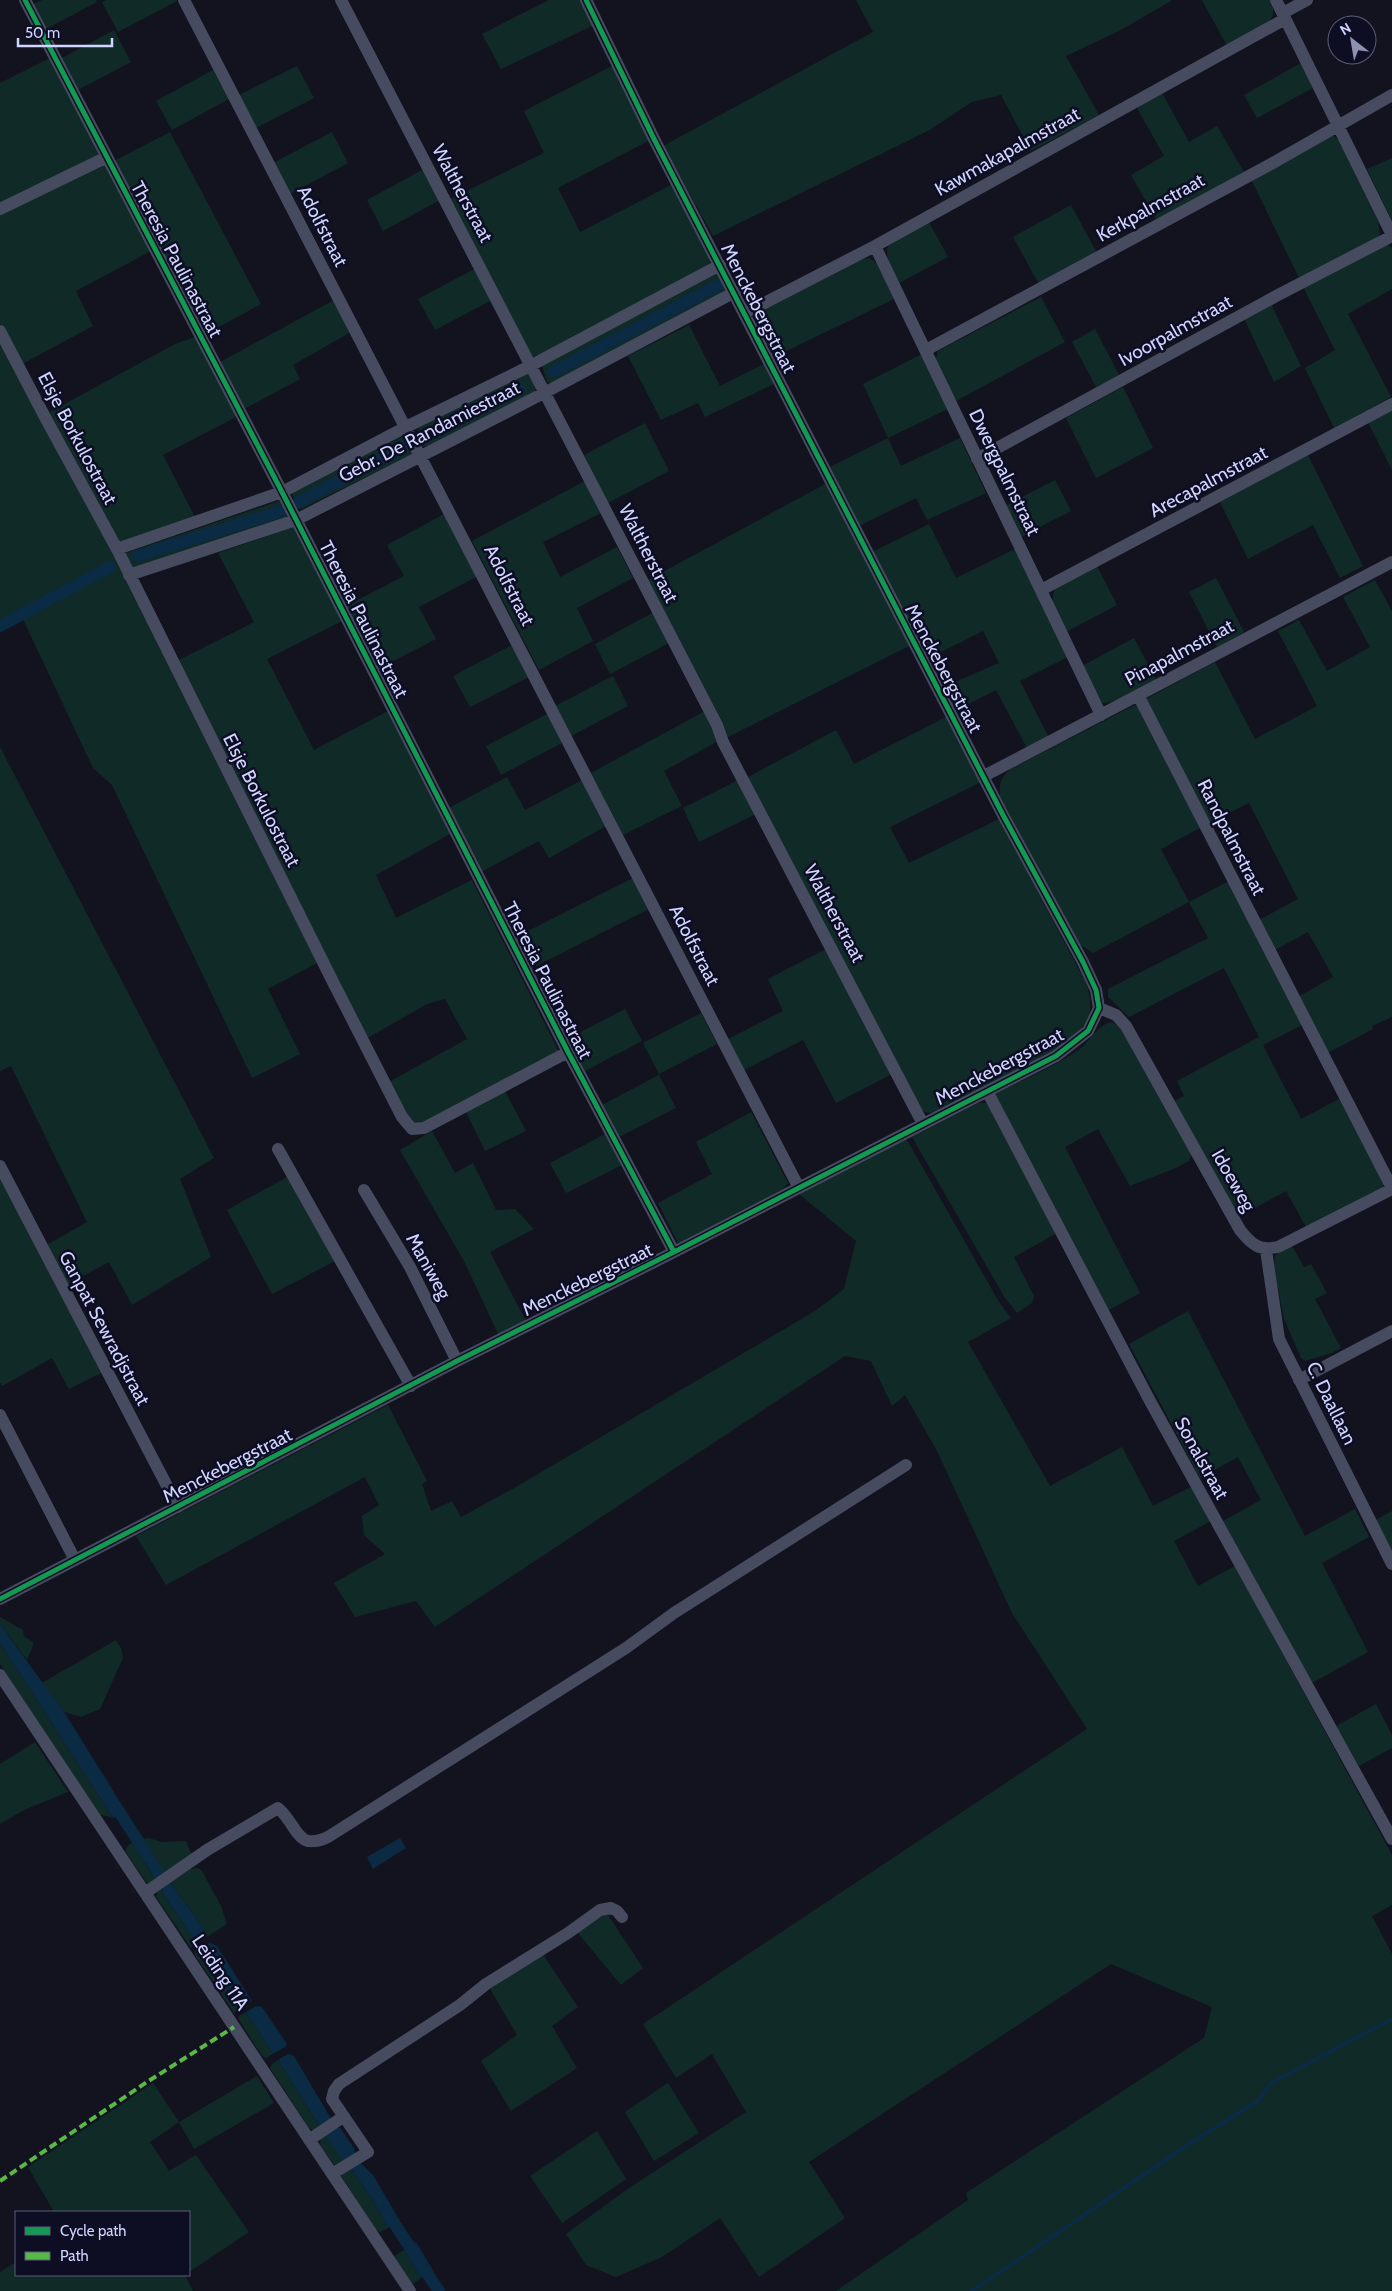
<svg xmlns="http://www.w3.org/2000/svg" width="1392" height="2291" font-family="Cabin,sans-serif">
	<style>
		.green { fill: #102b27 }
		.water { fill: #0b2a43 }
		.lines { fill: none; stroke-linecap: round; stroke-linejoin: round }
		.stream { stroke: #0b2a43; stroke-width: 4 }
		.canal { stroke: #0b2a43; stroke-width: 12 }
		.street { stroke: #474b60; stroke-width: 12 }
		.quiet { stroke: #58b947; stroke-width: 4; stroke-dasharray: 8 4; stroke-linecap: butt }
		.cycleway-casing { stroke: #0d0e24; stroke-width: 8 }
		.cycleway { stroke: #139951; stroke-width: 5 }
		.labels { text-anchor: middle; stroke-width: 5; stroke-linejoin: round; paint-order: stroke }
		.street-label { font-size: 19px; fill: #d1d4ff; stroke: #0d0e24 }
	</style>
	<rect width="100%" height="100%" fill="#12131f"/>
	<path class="green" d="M 42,0 L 96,0 L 97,2 L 44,30 L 32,5 Z
		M 107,0 L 177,0 L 177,1 L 118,32 L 102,2 Z
		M 549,0 L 582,0 L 594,25 L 501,69 L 482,34 Z
		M 856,0 L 1171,0 L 1171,1 L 1119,31 L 1066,56 L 1099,115 L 1031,151 L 1001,95 L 972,102 L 928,131 L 713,236 L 663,146 L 873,32 Z
		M 1202,0 L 1270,0 C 1273,5 1275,14 1271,19 C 1264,29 1238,39 1227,46 Z
		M 114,30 L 131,62 L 78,90 L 62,58 Z
		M 50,58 L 100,155 L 0,205 L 0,83 Z
		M 1301,63 L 1313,88 L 1257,118 L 1244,95 Z
		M 614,65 L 650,140 L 558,188 L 580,232 L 675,183 L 712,259 L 709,265 L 540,355 L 533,356 L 528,353 L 450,199 L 544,153 L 524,111 Z
		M 297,66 L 314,98 L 256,128 L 239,95 Z
		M 213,70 L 229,99 L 172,130 L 156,101 Z
		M 1161,91 L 1189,142 L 1217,126 L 1244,172 L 1157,221 L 1131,175 L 1164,156 L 1136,106 Z
		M 170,132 L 261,304 L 206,334 L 114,161 Z
		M 332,132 L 348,163 L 290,194 L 273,163 Z
		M 1331,134 L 1339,140 L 1378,221 L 1380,234 L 1376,240 L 1300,280 L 1251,179 Z
		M 1392,158 L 1392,221 L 1367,169 Z
		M 103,164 L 108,168 L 151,251 L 76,291 L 93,326 L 22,364 L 0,323 L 0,213 Z
		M 424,169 L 440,200 L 383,231 L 367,200 Z
		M 1071,205 L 1098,255 L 1040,286 L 1013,237 Z
		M 929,222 L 948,257 L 899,283 C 893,270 882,256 890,242 Z
		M 1386,244 L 1392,248 L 1392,289 L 1348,314 L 1391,397 L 1334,428 L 1305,368 L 1335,350 L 1303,287 Z
		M 869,258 L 879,265 L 894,299 L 772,358 C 765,344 749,324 762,310 L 862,259 Z
		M 476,268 L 492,300 L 435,330 L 418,299 Z
		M 717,273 L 726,286 L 723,294 L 553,383 L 547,382 L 542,366 Z
		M 1041,297 L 1065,342 L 954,402 L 935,362 L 938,351 Z
		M 334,300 L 351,332 L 293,365 L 300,379 L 244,409 L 220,362 Z
		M 1271,304 L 1301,366 L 1274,382 L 1244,318 Z
		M 689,325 L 720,386 L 764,364 L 774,384 L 705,417 L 698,403 L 661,420 L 628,356 Z
		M 1095,329 L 1119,375 L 1096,387 L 1072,342 Z
		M 0,337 L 115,552 L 319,962 L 268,989 L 300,1054 L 252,1078 L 112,785 L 93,768 L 21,615 L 0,626 Z
		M 195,337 L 238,416 L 163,455 L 195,517 L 119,544 L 48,413 L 175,344 Z
		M 924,353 L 948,409 L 888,438 L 901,466 L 960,438 L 986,493 L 927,520 L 916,498 L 859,526 L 830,467 L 888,438 L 863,384 Z
		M 525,374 L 530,374 L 536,388 L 534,392 L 430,446 L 423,446 L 416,434 L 419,427 Z
		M 1123,387 L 1153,448 L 1096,478 L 1066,418 Z
		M 1392,409 L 1392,470 L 1368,422 Z
		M 645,423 L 669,471 L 608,503 L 584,455 Z
		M 404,436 L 413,452 L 410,458 L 405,458 L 301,509 L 296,508 L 292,493 L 304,485 Z
		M 1308,455 L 1363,566 L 1340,578 L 1313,525 L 1248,559 L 1220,502 Z
		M 1055,480 L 1071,511 L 1019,538 L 1004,506 Z
		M 585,481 L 601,513 L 543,542 L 560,577 L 617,547 L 633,578 L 577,608 L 593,641 L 539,670 L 472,541 Z
		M 827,483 L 911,645 L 728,737 L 722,721 L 648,580 Z
		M 282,500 L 289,518 L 130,570 L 123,554 Z
		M 446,513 L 478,576 L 419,607 L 436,639 L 378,669 L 346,606 L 404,576 L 387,545 Z
		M 929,524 L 956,578 L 1015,549 L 1068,657 L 1020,681 L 1048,736 L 1027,748 L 996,690 L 954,711 L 941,688 L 999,663 L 983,631 L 927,659 L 872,552 Z
		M 294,527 L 342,621 L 267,659 L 314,750 L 388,711 L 450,834 L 376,875 L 396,918 L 472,880 L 559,1052 L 437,1119 L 413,1124 L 387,1083 L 467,1039 L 445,999 L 427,1004 L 366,1039 L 177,661 L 254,622 L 218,553 Z
		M 1097,566 L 1117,605 L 1066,632 C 1060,618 1047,601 1056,587 Z
		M 1216,578 L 1244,632 L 1217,647 L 1189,592 Z
		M 1375,580 L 1392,611 L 1392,1017 L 1372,1026 L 1373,1029 L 1326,1054 L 1296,998 L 1333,977 L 1308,932 L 1273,951 L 1257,921 L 1298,899 L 1249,803 L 1208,823 L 1144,700 L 1215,662 L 1255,739 L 1317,706 L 1278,631 L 1299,620 L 1327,671 L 1370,647 L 1343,597 Z
		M 654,612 L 669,643 L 610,674 L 595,644 Z
		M 1134,638 L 1156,680 C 1141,688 1119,704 1102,703 L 1082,666 Z
		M 512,645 L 529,677 L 470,707 L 453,676 Z
		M 613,676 L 628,706 L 571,736 L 555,706 Z
		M 1139,703 L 1202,827 L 1161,849 L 1189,902 L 1229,881 L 1304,1024 L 1263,1045 L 1301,1119 L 1341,1098 L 1385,1183 L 1382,1189 L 1306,1227 L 1286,1191 L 1237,1218 L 1173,1102 L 1184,1096 L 1177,1081 L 1259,1037 L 1224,968 L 1129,1017 L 1108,997 L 1108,989 L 1208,938 L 1189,902 L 1093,953 L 1079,944 L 1000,796 C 999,785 1001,778 1009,770 Z
		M 705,711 L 720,740 L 664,771 L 682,806 L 623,835 L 591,773 Z
		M 549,713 L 564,742 L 501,775 L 486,746 Z
		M 946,717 L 981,782 L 890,827 L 909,863 L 999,819 L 1086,983 C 1090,995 1093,1008 1087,1020 C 1071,1053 966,1095 931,1113 L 924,1112 L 919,1105 L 748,777 L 836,730 L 854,764 Z
		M 0,747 L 214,1158 L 180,1179 L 211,1257 L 132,1305 L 109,1262 L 66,1285 L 45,1246 L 87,1222 L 11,1066 L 0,1071 Z
		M 507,777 L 525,810 L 584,779 L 608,825 L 549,858 L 539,841 L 481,872 L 449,808 Z
		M 740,779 L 758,813 L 699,842 L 683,808 Z
		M 633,878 L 649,909 L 532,968 L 516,937 Z
		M 826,949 L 892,1074 L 836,1103 L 803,1040 L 744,1070 L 728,1039 L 783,1011 L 768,979 Z
		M 625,1009 L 642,1041 L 585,1071 L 569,1038 Z
		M 701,1013 L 717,1044 L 659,1074 L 643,1043 Z
		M 1112,1022 L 1124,1030 L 1192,1154 L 1189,1161 L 1176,1168 L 1130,1186 L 1098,1129 L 1065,1147 L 1140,1293 L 1107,1311 L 993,1095 C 1022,1081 1053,1067 1080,1049 C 1091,1040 1098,1024 1112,1022 Z
		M 659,1075 L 676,1108 L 619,1137 L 602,1105 Z
		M 505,1091 L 526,1131 L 485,1151 L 466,1112 Z
		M 978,1103 L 987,1103 L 1057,1233 L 1014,1257 L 1034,1296 L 1032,1303 L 1017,1313 L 1005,1298 L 912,1137 Z
		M 751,1112 L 788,1183 L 783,1189 L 678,1243 L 658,1203 L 712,1174 L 696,1142 Z
		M 432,1131 L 455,1173 L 473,1163 L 496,1210 L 515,1209 L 534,1229 L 490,1252 L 527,1323 L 499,1336 L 465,1263 L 400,1150 Z
		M 605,1134 L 622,1165 L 566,1193 L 550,1163 Z
		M 906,1138 L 999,1302 L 1011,1318 L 968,1342 L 1050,1486 L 1122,1447 L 1153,1506 L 1193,1486 L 1211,1521 L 1174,1541 L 1198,1586 L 1235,1566 L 1392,1855 L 1392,1905 L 1372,1916 L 1392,1954 L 1392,2291 L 836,2291 L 968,2200 L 966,2193 L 1204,2038 L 1212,2007 L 1111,1964 L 809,2162 L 845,2218 L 759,2277 L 720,2218 L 662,2257 L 616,2277 L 586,2265 L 566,2234 L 629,2188 L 746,2112 L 712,2054 L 676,2078 L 643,2024 L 1087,1729 L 1012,1613 L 937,1451 L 905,1395 L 892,1406 L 871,1361 L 845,1356 L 435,1627 L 416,1601 L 355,1617 L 334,1583 L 385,1554 L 364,1535 L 362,1516 L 379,1505 L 365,1477 L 166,1585 L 136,1536 L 388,1405 L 427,1481 L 422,1484 L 431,1511 L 452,1501 L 461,1517 L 516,1487 L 815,1311 L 844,1289 L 856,1241 L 799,1194 Z
		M 289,1176 L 337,1260 L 272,1294 L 227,1210 Z
		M 0,1179 L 103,1372 L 69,1389 L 52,1358 L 2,1386 L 0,1382 Z
		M 1292,1246 L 1304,1267 L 1311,1264 L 1327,1293 L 1315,1299 L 1341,1348 L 1332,1353 L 1305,1361 L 1301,1358 L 1284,1319 L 1274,1268 L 1275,1256 L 1279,1251 Z
		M 1188,1311 L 1305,1536 L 1355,1509 L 1369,1537 L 1322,1563 L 1368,1652 L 1312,1683 L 1223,1521 L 1261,1500 L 1238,1457 L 1200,1478 L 1129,1344 Z
		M 1392,1511 L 1392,1552 L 1375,1520 Z
		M 0,1617 L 23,1630 L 24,1636 L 34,1643 L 27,1660 L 0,1624 Z
		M 116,1640 L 121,1648 L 123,1658 L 100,1709 L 81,1717 L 64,1712 L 42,1683 Z
		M 0,1643 L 113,1818 L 98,1814 L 0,1664 Z
		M 1376,1704 L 1392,1735 L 1392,1748 L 1359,1766 L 1336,1726 Z
		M 35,1742 L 68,1792 L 24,1810 L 0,1824 L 0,1764 Z
		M 148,1838 L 162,1842 L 186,1841 L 192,1856 L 167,1876 L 135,1847 L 157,1882 L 149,1886 L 125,1851 C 129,1841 137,1840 148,1838 Z
		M 198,1868 L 202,1871 L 221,1906 L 227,1924 L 205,1938 L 203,1928 L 170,1882 L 190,1869 Z
		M 162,1887 L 163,1894 L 197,1943 L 191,1948 L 156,1897 L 158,1890 Z
		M 601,1914 L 608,1915 L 643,1968 L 621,1985 L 577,1932 Z
		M 203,1947 L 205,1956 L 240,2009 L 234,2013 L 195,1955 L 195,1951 Z
		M 542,1953 L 578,2007 L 552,2026 L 577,2068 L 511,2111 L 481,2061 L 517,2035 L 489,1987 Z
		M 246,2012 L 273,2054 L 266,2058 L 262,2056 L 239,2020 L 239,2016 Z
		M 279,2059 L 281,2065 L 318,2124 L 322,2127 L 314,2131 L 309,2128 L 270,2068 L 272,2064 Z
		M 257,2076 L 274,2103 L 194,2149 L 179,2122 L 150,2142 L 169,2171 L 196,2155 L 249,2232 L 189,2272 L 189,2212 L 54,2212 L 28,2167 L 153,2083 L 179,2122 Z
		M 668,2083 L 699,2133 L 654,2161 L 625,2112 Z
		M 328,2131 L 328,2138 L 344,2162 L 335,2166 L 321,2146 L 320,2140 Z
		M 597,2131 L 626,2179 L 562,2223 L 530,2176 Z
		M 350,2167 L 374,2202 L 388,2228 L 380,2232 L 376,2230 L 342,2177 L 342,2172 Z
		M 404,2250 L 421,2278 L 413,2284 L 410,2282 L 393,2257 Z
		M 16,2262 L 16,2275 L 185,2275 L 193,2291 L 0,2291 L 0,2272 Z"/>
	<path class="water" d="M 0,1624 L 64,1712 L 114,1792 L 123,1812 L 113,1818 L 0,1643 Z
		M 400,1838 L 406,1848 L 373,1869 L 367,1857 Z
		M 144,1841 L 167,1876 L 157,1882 L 135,1847 Z
		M 170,1882 L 203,1928 L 205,1938 L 197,1943 L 163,1894 L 162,1887 Z
		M 210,1943 L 217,1946 L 252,2001 L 240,2009 L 205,1956 L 203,1947 Z
		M 256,2006 L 262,2007 L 287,2044 L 285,2047 L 273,2054 L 246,2012 Z
		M 288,2054 L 294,2056 L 330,2117 L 330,2122 L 322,2127 L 318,2124 L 281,2065 L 279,2059 Z
		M 335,2126 L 340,2128 L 354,2148 L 356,2156 L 344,2162 L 327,2138 L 328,2131 Z
		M 359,2161 L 373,2175 L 400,2221 L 388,2228 L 374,2202 L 350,2167 Z
		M 416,2242 L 433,2270 L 421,2278 L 404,2250 Z"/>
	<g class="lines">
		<path class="stream" d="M 972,2291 L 1189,2144 L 1259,2100 L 1271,2083 L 1392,2019"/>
		<path class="canal" d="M 553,372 L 717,286
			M 423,438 L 519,389
			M 299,502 L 403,447
			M 138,556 L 282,511
			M 0,626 L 110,567
			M 111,1799 L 149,1858
			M 386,2211 L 439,2291"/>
		<path class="street" d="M 25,0 L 282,492 L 568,1052 L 674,1252
			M 184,0 L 799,1188
			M 341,0 C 467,241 590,484 717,725 L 723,742 L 923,1124
			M 1276,0 L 1392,235
			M 1283,13 L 1307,0
			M 0,209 L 107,157
			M 875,246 L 1101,715
			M 745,313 L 875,246 L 1285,19
			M 0,331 L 46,419 L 117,549 L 333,982 L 402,1117 L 412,1129 L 424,1128 L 568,1052
			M 926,350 L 1271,164 L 1392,95
			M 977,459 L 1278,295 L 1392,236
			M 117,549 L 282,492 L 406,427 L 530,366 L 720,265
			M 129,575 L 296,520 L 544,393 L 735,292
			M 1041,590 L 1392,404
			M 1138,695 L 1392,1188
			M 984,776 L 1392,562
			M 1099,1008 L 1116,1015 L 1126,1026 L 1240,1230 C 1252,1245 1259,1251 1278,1247 L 1392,1189
			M 987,1091 L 1150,1401 L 1392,1839
			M 278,1149 L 411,1386
			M 0,1166 L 178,1507
			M 364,1190 L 410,1267 L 457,1361
			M 1266,1250 L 1279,1339 L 1392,1564
			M 1299,1380 L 1392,1331
			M 0,1415 L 75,1560
			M 0,1599 L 457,1361 L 674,1252 L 1056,1056 L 1088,1031 L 1099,1008 L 1096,990 L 1083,962 L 1003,815 L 654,139 L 586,0
			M 0,1675 L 410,2291
			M 145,1893 L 207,1850 L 278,1808 C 298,1825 296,1852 328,1837 L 626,1648 L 674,1613 L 906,1465
			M 309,2140 L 343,2117
			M 332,2174 L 368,2152 L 332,2099 L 334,2091 L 339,2084 L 460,2005 L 486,1984 L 568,1933 L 600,1910 L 611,1908 L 617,1911 L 622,1917"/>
		<path class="quiet" d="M 0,2181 L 147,2082 L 234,2027"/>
		<g class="cycleway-casing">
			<path id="cycleway" d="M 25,0 L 282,492 L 568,1052 L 674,1252
				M 0,1599 L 457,1361 L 674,1252 L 1056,1056 L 1088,1031 L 1099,1008 L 1096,990 L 1083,962 L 1003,815 L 654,139 L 586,0"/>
		</g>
		<use href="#cycleway" class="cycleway"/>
	</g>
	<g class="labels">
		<g class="street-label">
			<text transform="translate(1007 151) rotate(-29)" y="7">Kawmakapalmstraat</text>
			<text transform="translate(463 193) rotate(62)" y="7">Waltherstraat</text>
			<text transform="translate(1150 207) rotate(-29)" y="7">Kerkpalmstraat</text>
			<text transform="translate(323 226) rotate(63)" y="7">Adolfstraat</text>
			<text transform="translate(177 259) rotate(62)" y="7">Theresia Paulinastraat</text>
			<text transform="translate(759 308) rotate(63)" y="7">Menckebergstraat</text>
			<text transform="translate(1175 330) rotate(-29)" y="7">Ivoorpalmstraat</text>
			<text transform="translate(429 431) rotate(-27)" y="7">Gebr. De Randamiestraat</text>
			<text transform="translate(78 438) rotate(62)" y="7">Elsje Borkulostraat</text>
			<text transform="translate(1005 472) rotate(64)" y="7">Dwergpalmstraat</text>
			<text transform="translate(1208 481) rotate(-28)" y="7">Arecapalmstraat</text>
			<text transform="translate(649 553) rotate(63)" y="7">Waltherstraat</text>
			<text transform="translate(510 585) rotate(63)" y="7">Adolfstraat</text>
			<text transform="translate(364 619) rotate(63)" y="7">Theresia Paulinastraat</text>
			<text transform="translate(1179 652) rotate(-28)" y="7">Pinapalmstraat</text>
			<text transform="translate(944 668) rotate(62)" y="7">Menckebergstraat</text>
			<text transform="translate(262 800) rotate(63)" y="7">Elsje Borkulostraat</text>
			<text transform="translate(1232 837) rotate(63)" y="7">Randpalmstraat</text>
			<text transform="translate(835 913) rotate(62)" y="7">Waltherstraat</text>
			<text transform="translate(695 945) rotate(63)" y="7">Adolfstraat</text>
			<text transform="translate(548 980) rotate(63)" y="7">Theresia Paulinastraat</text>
			<text transform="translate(999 1066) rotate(-28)" y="7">Menckebergstraat</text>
			<text transform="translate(1234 1180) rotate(60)" y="7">Idoeweg</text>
			<text transform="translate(429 1266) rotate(61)" y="7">Maniweg</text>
			<text transform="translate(587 1279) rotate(-26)" y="7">Menckebergstraat</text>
			<text transform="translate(105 1328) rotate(62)" y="7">Ganpat Sewradjstraat</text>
			<text transform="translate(1332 1403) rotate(64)" y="7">C. Daallaan</text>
			<text transform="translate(1202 1458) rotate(61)" y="7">Sonalstraat</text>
			<text transform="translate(227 1465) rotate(-27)" y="7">Menckebergstraat</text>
			<text transform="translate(221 1972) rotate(56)" y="7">Leiding 11A</text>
		</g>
	</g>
	<rect x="15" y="2211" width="175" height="65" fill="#0d0e24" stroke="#5b5d7c"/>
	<rect x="25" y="2227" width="25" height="8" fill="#139951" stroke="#5b5d7c"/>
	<text x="60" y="2236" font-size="15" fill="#d1d4ff">Cycle path</text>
	<rect x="25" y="2252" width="25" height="8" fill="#58b947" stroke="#5b5d7c"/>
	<text x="60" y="2261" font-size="15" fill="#d1d4ff">Path</text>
	<g transform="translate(1352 40) rotate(329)"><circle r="24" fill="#0d0e24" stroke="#5b5d7c"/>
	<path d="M0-4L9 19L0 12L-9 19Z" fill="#8e90b1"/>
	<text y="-8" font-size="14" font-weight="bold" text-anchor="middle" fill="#d1d4ff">N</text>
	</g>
	<path d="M18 38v8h94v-8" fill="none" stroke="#d1d4ff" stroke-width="2.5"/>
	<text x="25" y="38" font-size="15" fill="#d1d4ff" stroke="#0d0e24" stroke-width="4" paint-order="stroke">50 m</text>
</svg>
